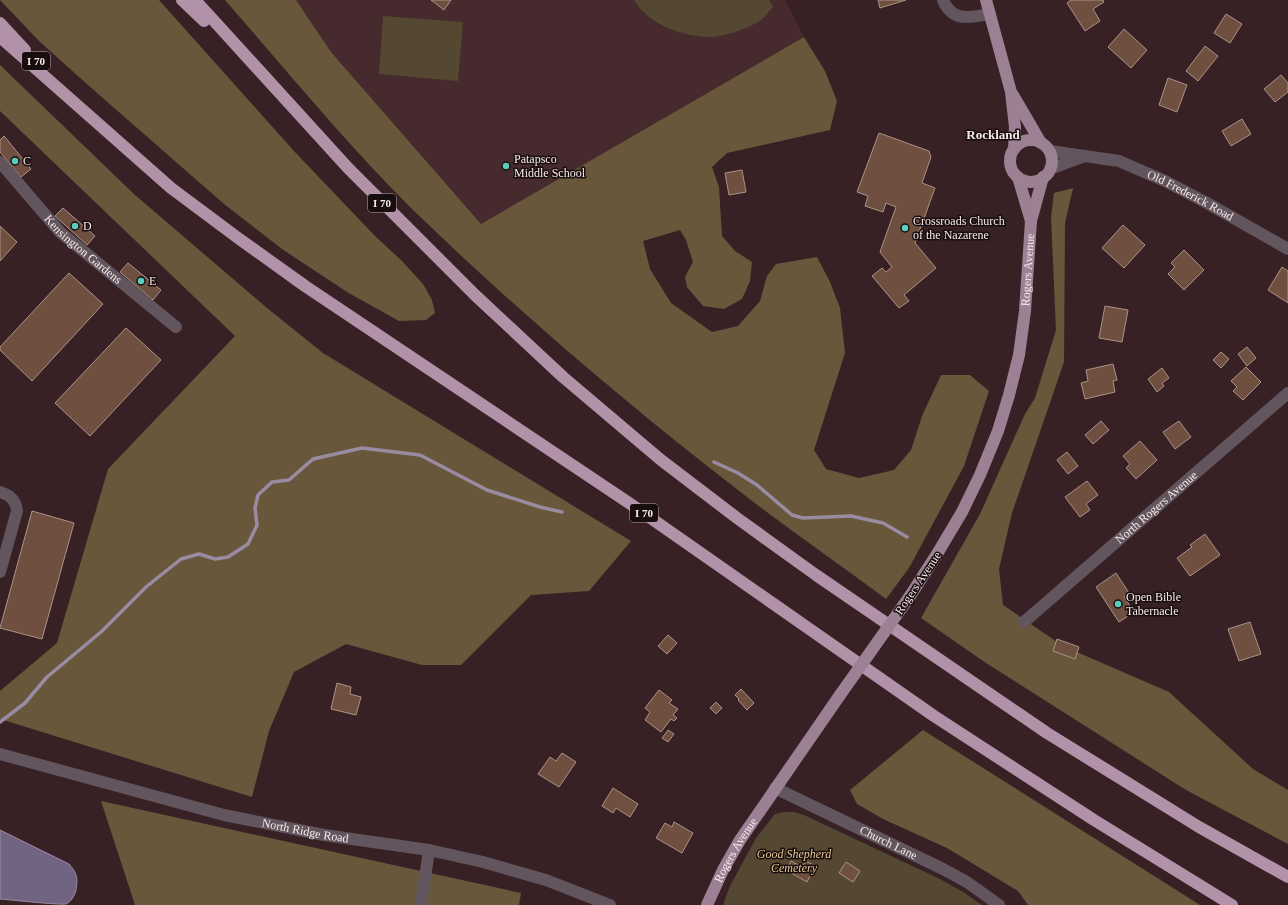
<svg xmlns="http://www.w3.org/2000/svg" width="1288" height="905" font-family="Georgia,serif">
	<style>
		.built { fill: #472a2d }
		.green { fill: #544833 }
		.forest { fill: #68573a }
		.water { fill: #706482; stroke: #998ca2 }
		.lines { fill: none; stroke-linecap: round; stroke-linejoin: round }
		.stream { stroke: #998ca2; stroke-width: 3.5 }
		.building { fill: #6e4f40; stroke: #ac9387 }
		.minor { stroke: #62555e; stroke-width: 12 }
		.major { stroke: #9b8193; stroke-width: 12 }
		.highway { stroke: #b292a8; stroke-width: 12 }
		.major-bridge { stroke: #9b8193; stroke-width: 12 }
		.poi-dot { fill: #59cebf; stroke: #180e0f; stroke-width: 1.5 }
		.labels { text-anchor: middle; stroke-width: 3; stroke-linejoin: round; paint-order: stroke }
		.shield { fill: #180e0f; stroke: #b6a8a9; stroke-width: 1 }
		.shield-label { font-size: 11px; font-weight: bold; fill: #faeaeb }
		.poi-label { font-size: 12px; fill: #faeaeb; stroke: #180e0f; text-anchor: start }
		.street-label { font-size: 12px; fill: #faeaeb; stroke: #180e0f }
		.park-label { font-size: 12px; font-style: italic; fill: #e6c690; stroke: #180e0f }
		.neighbourhood-label { font-size: 13px; font-weight: bold; fill: #faeaeb; stroke: #180e0f }
	</style>
	<rect width="100%" height="100%" fill="#382124"/>
	<path class="built" d="M 296,0 L 785,0 L 804,37 L 481,224 L 331,52 Z"/>
	<path class="green" d="M 634,0 L 769,0 L 773,7 C 768,13 764,18 758,22 C 744,30 724,37 708,37 C 681,36 648,24 634,0 Z
		M 383,16 L 463,22 L 458,81 L 379,74 Z
		M 784,812 L 794,812 L 804,815 L 940,879 L 963,892 L 982,905 L 723,905 L 730,886 L 756,838 L 775,814 Z"/>
	<path class="forest" d="M 0,0 L 159,0 L 294,151 L 375,236 L 402,261 L 423,284 L 432,300 L 435,313 L 426,320 L 399,321 L 347,292 L 282,249 L 224,204 L 88,85 L 39,41 Z
		M 225,0 L 296,0 L 331,52 L 481,224 L 804,37 L 825,71 L 837,101 L 830,130 L 727,153 L 712,167 L 719,187 L 722,236 L 735,251 L 752,262 L 750,281 L 742,299 L 724,309 L 703,306 L 687,287 L 685,277 L 693,262 L 686,240 L 680,230 L 643,241 L 650,269 L 671,303 L 712,332 L 738,326 L 760,301 L 767,276 L 776,264 L 817,257 L 830,282 L 840,308 L 845,353 L 814,450 L 826,469 L 859,478 L 894,470 L 911,450 L 922,416 L 941,375 L 970,375 L 989,391 L 964,466 L 909,568 L 886,599 C 837,562 786,528 738,490 C 624,402 514,308 411,208 C 345,142 286,70 225,0 Z
		M 0,65 L 135,195 L 267,308 L 323,353 L 631,541 L 589,591 L 531,595 L 461,665 L 422,665 L 346,644 L 294,672 L 269,731 L 252,797 L 0,719 L 0,691 L 57,643 L 108,469 L 235,336 L 0,111 Z
		M 1073,188 L 1065,223 L 1064,362 L 1012,513 L 999,569 L 1003,605 L 1063,646 L 1169,692 L 1253,769 L 1288,790 L 1288,844 L 1186,790 L 986,663 L 921,618 L 980,514 L 1025,414 L 1035,398 L 1056,330 L 1051,217 L 1054,193 Z
		M 923,730 L 1200,905 L 1028,905 L 1018,891 L 947,848 L 883,819 L 857,804 L 850,790 Z
		M 101,801 L 521,893 L 519,905 L 135,905 Z"/>
	<path class="water" d="M 0,830 L 69,864 C 77,873 78,878 76,890 C 75,895 71,902 66,904 C 58,905 12,900 0,899 Z"/>
	<g class="lines">
		<path class="stream" d="M 714,462 L 738,473 L 757,485 L 792,515 L 803,518 L 851,516 L 883,523 L 907,537
			M 0,722 L 25,703 L 47,677 L 101,632 L 146,587 L 181,559 L 199,554 L 215,559 L 228,557 L 248,544 L 257,525 L 255,508 L 258,495 L 272,482 L 289,480 L 313,459 L 362,448 L 420,455 L 487,490 L 540,507 L 562,512"/>
	</g>
	<path class="building" d="M 431,0 L 451,0 L 444,10 Z
		M 878,0 L 906,0 L 880,8 Z
		M 1071,0 L 1103,0 L 1104,2 L 1093,9 L 1100,21 L 1085,31 L 1067,3 Z
		M 1226,14 L 1242,24 L 1230,43 L 1214,33 Z
		M 1124,29 L 1147,50 L 1131,68 L 1108,47 Z
		M 1205,46 L 1218,56 L 1198,81 L 1186,71 Z
		M 1281,75 L 1288,83 L 1288,92 L 1275,102 L 1264,89 Z
		M 1168,78 L 1187,85 L 1177,112 L 1159,105 Z
		M 1242,119 L 1251,134 L 1231,146 L 1222,131 Z
		M 879,133 L 929,151 L 931,157 L 922,183 L 935,188 L 915,243 L 936,268 L 904,295 L 909,301 L 899,308 L 872,276 L 882,268 L 886,272 L 892,267 L 880,252 L 896,207 L 886,203 L 883,212 L 865,206 L 868,196 L 857,192 Z
		M 4,136 L 31,169 L 21,177 L 0,152 L 0,140 Z
		M 742,170 L 746,192 L 729,195 L 725,173 Z
		M 63,208 L 95,236 L 87,245 L 55,216 Z
		M 1123,225 L 1145,245 L 1124,268 L 1102,248 Z
		M 0,226 L 17,242 L 0,261 Z
		M 1184,250 L 1204,270 L 1184,290 L 1168,274 L 1175,267 L 1171,263 Z
		M 128,263 L 161,290 L 153,300 L 120,272 Z
		M 1282,267 L 1288,271 L 1288,303 L 1268,290 Z
		M 69,273 L 103,304 L 32,381 L 0,350 L 0,347 Z
		M 1105,306 L 1128,310 L 1122,342 L 1099,338 Z
		M 126,328 L 161,360 L 90,436 L 55,403 Z
		M 1247,347 L 1256,358 L 1247,366 L 1238,354 Z
		M 1221,352 L 1229,359 L 1221,368 L 1213,360 Z
		M 1113,364 L 1117,380 L 1113,381 L 1115,392 L 1085,399 L 1081,383 L 1088,381 L 1086,370 Z
		M 1246,367 L 1261,382 L 1243,400 L 1233,391 L 1237,387 L 1231,381 Z
		M 1162,368 L 1169,378 L 1162,383 L 1164,386 L 1157,392 L 1148,379 Z
		M 1101,421 L 1109,430 L 1093,444 L 1085,435 Z
		M 1179,421 L 1191,437 L 1175,449 L 1163,432 Z
		M 1140,441 L 1157,460 L 1136,479 L 1126,468 L 1130,464 L 1123,456 Z
		M 1067,452 L 1078,466 L 1068,474 L 1057,460 Z
		M 1087,481 L 1098,495 L 1086,504 L 1090,510 L 1080,517 L 1065,497 Z
		M 32,511 L 74,523 L 42,639 L 0,628 Z
		M 1205,534 L 1220,555 L 1190,576 L 1177,558 L 1192,547 L 1190,545 Z
		M 1116,573 L 1129,593 L 1124,597 L 1134,612 L 1119,622 L 1096,587 Z
		M 1250,622 L 1261,654 L 1239,661 L 1228,629 Z
		M 668,635 L 677,643 L 667,654 L 658,646 Z
		M 1057,639 L 1079,647 L 1075,659 L 1053,651 Z
		M 337,683 L 351,687 L 350,694 L 361,697 L 356,715 L 331,709 Z
		M 741,689 L 754,703 L 747,710 L 738,700 L 739,699 L 735,695 Z
		M 659,690 L 672,700 L 669,703 L 678,709 L 673,715 L 677,718 L 674,721 L 671,719 L 661,732 L 645,720 L 650,712 L 645,708 Z
		M 716,702 L 722,708 L 716,714 L 710,708 Z
		M 668,730 L 674,734 L 668,742 L 662,738 Z
		M 562,753 L 576,762 L 559,787 L 538,774 L 550,757 L 556,761 Z
		M 613,788 L 638,804 L 630,817 L 616,808 L 613,813 L 602,806 Z
		M 674,822 L 693,833 L 682,853 L 656,838 L 665,823 L 672,827 Z
		M 791,861 L 802,867 L 806,861 L 815,866 L 807,882 L 786,870 Z
		M 846,862 L 860,871 L 853,882 L 839,873 Z"/>
	<g class="lines">
		<g class="minor">
			<path d="M 943,0 C 953,23 970,17 990,14"/>
			<path id="s1" d="M 1050,151 L 1119,161 L 1165,181 L 1207,203 L 1288,249"/>
			<path id="s2" d="M 0,162 L 60,232 L 176,327"/>
			<path d="M 1050,169 L 1085,156"/>
			<path d="M 0,492 C 10,495 16,500 17,511 L 0,572"/>
			<path id="s3" d="M 1024,622 L 1288,393"/>
			<path id="s4" d="M 0,754 L 224,815 L 324,835 L 429,850 L 483,862 L 546,880 L 610,905"/>
			<path id="s5" d="M 775,788 L 943,869 L 967,882 L 999,905"/>
			<path d="M 421,905 L 429,850"/>
		</g>
		<g class="major">
			<path d="M 986,0 L 1011,92 L 1015,127 L 1014,149"/>
			<path d="M 1013,95 L 1041,143"/>
			<circle cx="1031" cy="161" r="21"/>
			<path d="M 1018,177 L 1031,221"/>
			<path id="s6" d="M 910,596 L 937,554 L 962,512 L 980,475 L 998,431 L 1009,395 L 1019,355 L 1025,311 L 1031,221 L 1043,177"/>
			<path id="s7" d="M 707,905 L 723,870 L 740,840 L 840,695"/>
		</g>
		<path class="highway" d="M 182,0 L 204,21
			M 195,0 L 348,168 L 475,295 L 563,377 L 661,460 L 737,518 L 816,575 L 1047,733 L 1199,827 L 1288,877
			M 0,23 L 25,50
			M 0,37 L 171,188 L 238,238 L 305,286 L 632,505 L 934,716 L 1094,820 L 1232,905"/>
		<path class="major-bridge" d="M 840,695 L 910,596"/>
	</g>
	<g class="poi-dot">
		<circle cx="15" cy="161" r="4"/>
		<circle cx="506" cy="166" r="4"/>
		<circle cx="75" cy="226" r="4"/>
		<circle cx="905" cy="228" r="4"/>
		<circle cx="141" cy="281" r="4"/>
		<circle cx="1118" cy="604" r="4"/>
	</g>
	<g class="labels">
		<g class="shield">
			<rect x="22" y="52" width="28" height="18" rx="3"/>
			<rect x="368" y="194" width="28" height="18" rx="3"/>
			<rect x="630" y="504" width="28" height="18" rx="3"/>
		</g>
		<g class="shield-label">
			<text x="36" y="65">I 70</text>
			<text x="382" y="207">I 70</text>
			<text x="644" y="517">I 70</text>
		</g>
		<g class="poi-label">
			<text x="514" y="163">Patapsco<tspan x="514" dy="14">Middle School</tspan></text>
			<text x="23" y="165">C</text>
			<text x="913" y="225">Crossroads Church<tspan x="913" dy="14">of the Nazarene</tspan></text>
			<text x="83" y="230">D</text>
			<text x="149" y="285">E</text>
			<text x="1126" y="601">Open Bible<tspan x="1126" dy="14">Tabernacle</tspan></text>
		</g>
		<g class="street-label">
			<text dy="4" stroke="none"><textPath href="#s1" startOffset="149">Old Frederick Road</textPath></text>
			<text dy="4" stroke="none"><textPath href="#s2" startOffset="121">Kensington Gardens</textPath></text>
			<text dy="4" stroke="none"><textPath href="#s6" startOffset="352">Rogers Avenue</textPath></text>
			<text dy="4" stroke="none"><textPath href="#s3" startOffset="175">North Rogers Avenue</textPath></text>
			<text transform="translate(918 583) rotate(-56)" y="4">Rogers Avenue</text>
			<text dy="4" stroke="none"><textPath href="#s4" startOffset="315">North Ridge Road</textPath></text>
			<text dy="4" stroke="none"><textPath href="#s5" startOffset="126">Church Lane</textPath></text>
			<text dy="4" stroke="none"><textPath href="#s7" startOffset="62">Rogers Avenue</textPath></text>
		</g>
		<g class="park-label">
			<text x="794" y="858">Good Shepherd<tspan x="794" dy="14">Cemetery</tspan></text>
		</g>
		<g class="neighbourhood-label">
			<text x="993" y="139">Rockland</text>
		</g>
	</g>
</svg>
